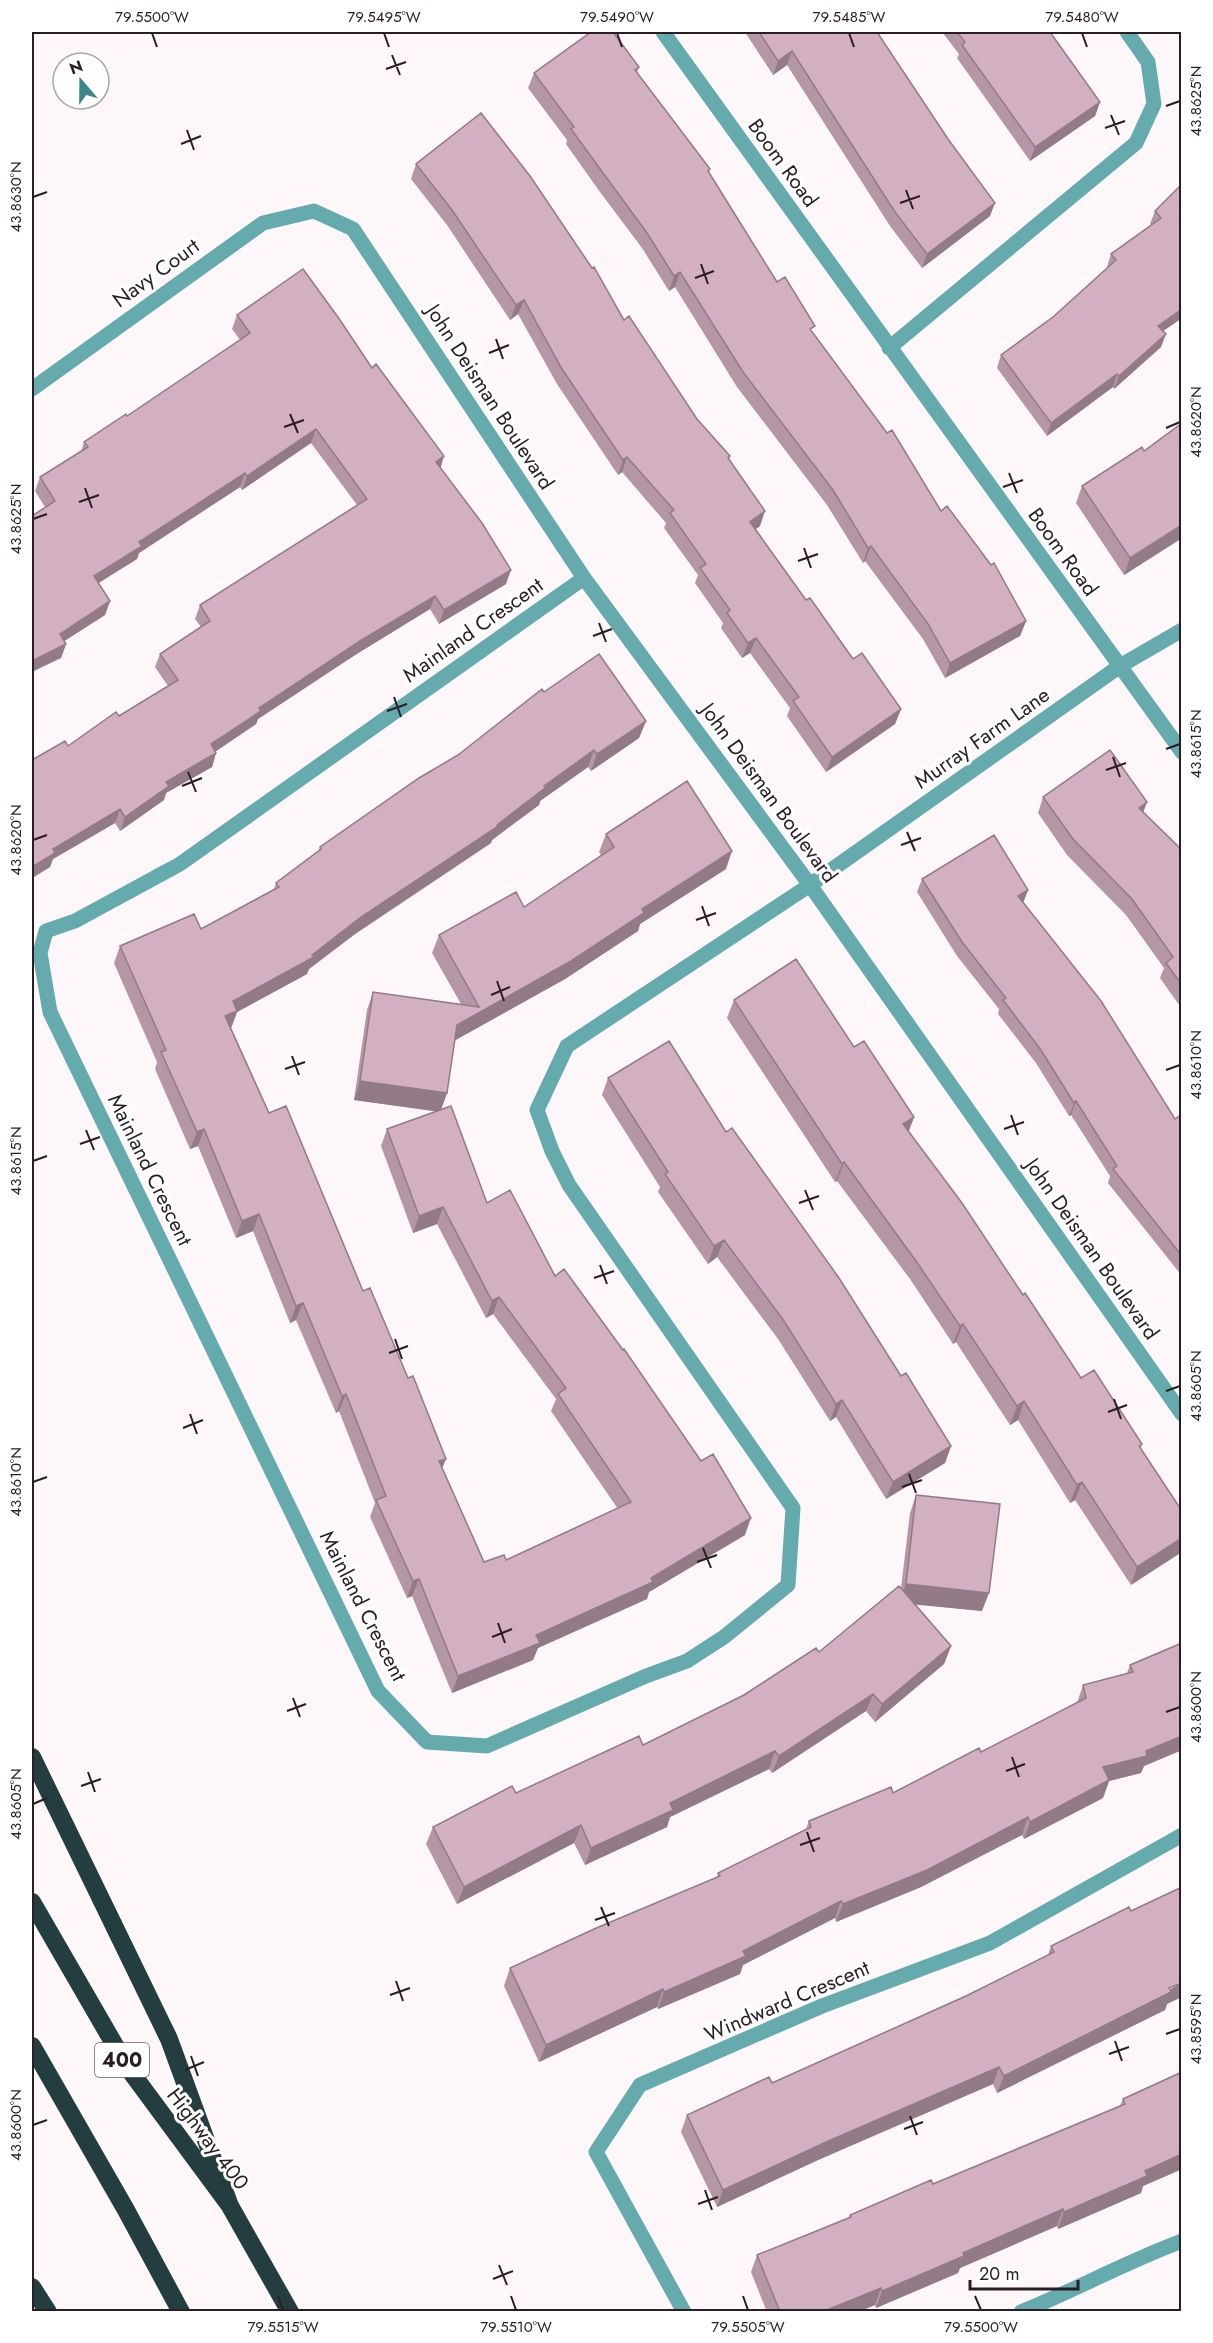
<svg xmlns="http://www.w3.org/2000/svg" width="1213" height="2343" font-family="Jost,sans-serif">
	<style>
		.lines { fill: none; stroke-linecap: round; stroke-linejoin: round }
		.minor { stroke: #65aaad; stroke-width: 15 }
		.highway { stroke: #243d3e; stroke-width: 18 }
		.wall { fill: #b596a6 }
		.shaded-wall { fill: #937a87 }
		.building { fill: #d2afc1; stroke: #937a87; stroke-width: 1.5 }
		.ticks { fill: none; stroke: #2a1d24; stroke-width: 2 }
		.labels { text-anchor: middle; stroke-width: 6; stroke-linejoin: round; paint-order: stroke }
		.shield { fill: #fff; stroke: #6a6166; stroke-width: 1.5 }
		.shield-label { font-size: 20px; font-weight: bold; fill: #2a1d24 }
		.street-label { font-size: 21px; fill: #2a1d24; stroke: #fff }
		.neatline { fill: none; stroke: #2a1d24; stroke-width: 2 }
		.ticks-label { font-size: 15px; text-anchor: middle; fill: #2a1d24 }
	</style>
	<rect width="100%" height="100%" fill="#fef7fa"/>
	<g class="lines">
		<path class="minor" d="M 663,32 L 1182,752
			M 889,348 L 1136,143 L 1154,104 L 1148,62 L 1127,32
			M 32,389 L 263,223 L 314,211 L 353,229 L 584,578 L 810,885 L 1182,1414
			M 584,578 L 180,864 L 75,921 L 46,931 L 40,953 L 50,1012 L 378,1691 L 427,1742 L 487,1746 L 646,1676 L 687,1661 L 724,1637 L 788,1585 L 793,1508 L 569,1185 L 552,1151 L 537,1110 L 567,1046 L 810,885 L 1120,666 L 1182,630
			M 684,2312 L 596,2152 L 640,2085 L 822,2006 L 990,1943 L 1182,1835
			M 1021,2312 C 1075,2290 1126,2262 1182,2241"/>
		<path class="highway" d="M 32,1757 L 169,2039 L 230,2206
			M 32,1902 L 128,2068 L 230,2206 L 290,2312
			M 32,2046 L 126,2210 L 181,2312
			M 32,2287 L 48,2312"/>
	</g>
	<path class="wall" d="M 745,32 L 877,32 L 990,216 L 922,268 L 890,226 L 787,65 L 773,75 Z
		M 942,32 L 1050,32 L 1100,102 L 1095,116 L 1030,161 L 957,58 L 959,54 Z
		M 639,67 L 637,73 L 710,169 L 709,172 L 777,282 L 812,333 L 941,511 L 1026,621 L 1020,636 L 945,678 L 923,639 L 865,561 L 863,563 L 827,505 L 737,387 L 675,287 L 669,291 L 642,248 L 600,192 L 566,144 L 567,140 L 528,88 L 534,73 Z
		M 416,164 L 624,320 L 697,419 L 730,456 L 729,460 L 760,526 L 756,529 L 806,600 L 853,659 L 901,709 L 895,724 L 826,772 L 787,716 L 790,708 L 750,653 L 742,658 L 721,628 L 723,623 L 695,583 L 698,575 L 664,528 L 666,523 L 622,472 L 618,475 L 557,384 L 518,314 L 510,320 L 447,225 L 411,179 Z
		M 1182,184 L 1182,318 L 1163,331 L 1161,347 L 1114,389 L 1113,387 L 1047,436 L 997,368 L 1001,355 L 1053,317 L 1107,268 L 1107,267 L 1111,254 L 1151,225 L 1150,224 L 1155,211 Z
		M 237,315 L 372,368 L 440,467 L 506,584 L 439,624 L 430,609 L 355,655 L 258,719 L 256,724 L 216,751 L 216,753 L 212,767 L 166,793 L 164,800 L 120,831 L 115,823 L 53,859 L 50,867 L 32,878 L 32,760 L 68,746 L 168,686 L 155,667 L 160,654 L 201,627 L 195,619 L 200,605 L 357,505 L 311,443 L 242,490 L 240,487 L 139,553 L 137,559 L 98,583 L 110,601 L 105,615 L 64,641 L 66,644 L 61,658 L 45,507 L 35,491 L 40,477 L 81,452 L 84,442 L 127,416 L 240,340 L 232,329 Z
		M 1182,423 L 1182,538 L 1124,575 L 1076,503 L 1082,486 L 1144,451 Z
		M 544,692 L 646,721 L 639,738 L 591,771 L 588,767 L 540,801 L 539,805 L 492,840 L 491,843 L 355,934 L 309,969 L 307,974 L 237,1012 L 231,1028 L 269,1113 L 363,1291 L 484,1562 L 506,1560 L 618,1509 L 551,1411 L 556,1399 L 493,1314 L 486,1318 L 437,1224 L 413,1233 L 381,1146 L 387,1129 L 436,1111 L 354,1100 L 367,1010 L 373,992 L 461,1004 L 432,953 L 439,935 L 524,907 L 601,855 L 599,852 L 606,834 L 726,869 L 640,924 L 638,931 L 565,979 L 454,1041 L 447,1093 L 441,1110 L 487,1203 L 555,1276 L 745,1535 L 649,1592 L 647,1599 L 538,1648 L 533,1660 L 452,1693 L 412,1596 L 407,1598 L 370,1517 L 375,1503 L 339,1411 L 336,1413 L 296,1320 L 290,1323 L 253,1231 L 236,1238 L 198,1146 L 190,1149 L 155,1069 L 157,1062 L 114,963 L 120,946 L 201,929 L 274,889 L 276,883 L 318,852 L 320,847 L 458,755 Z
		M 1043,797 L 1147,802 L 1143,812 L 1182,850 L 1182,1009 L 1160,978 L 1164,968 L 1126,915 L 1067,855 L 1038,813 Z
		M 922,879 L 1028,890 L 1023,903 L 1175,1119 L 1182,1116 L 1182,1276 L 1108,1183 L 1110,1176 L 1071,1115 L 1069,1116 L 1036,1063 L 998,1014 L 999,1009 L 957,956 L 917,892 Z
		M 734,1000 L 854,1047 L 914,1117 L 909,1131 L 1081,1378 L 1142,1444 L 1141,1448 L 1182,1511 L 1131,1585 L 1075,1500 L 1070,1503 L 1018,1420 L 1010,1425 L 956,1342 L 953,1344 L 910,1279 L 837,1181 L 835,1182 L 727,1018 Z
		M 608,1078 L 726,1132 L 951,1446 L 945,1463 L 886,1499 L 836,1417 L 830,1421 L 778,1339 L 717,1257 L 708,1264 L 658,1192 L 660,1187 L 602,1095 Z
		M 916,1495 L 982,1611 L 915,1604 L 951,1646 L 944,1664 L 875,1722 L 866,1711 L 772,1773 L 769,1769 L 670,1817 L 667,1827 L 585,1865 L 574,1843 L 457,1904 L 426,1844 L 433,1827 L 643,1745 L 744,1695 L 819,1652 L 901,1588 L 910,1513 Z
		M 1182,1636 L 1182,1750 L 1144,1766 L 1141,1773 L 1109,1781 L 1103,1798 L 1024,1839 L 1022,1835 L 921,1887 L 836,1922 L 835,1918 L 743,1965 L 740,1974 L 658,2009 L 657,2007 L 539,2062 L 504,1986 L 510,1968 L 717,1877 L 718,1873 L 806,1829 L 809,1821 L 893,1793 L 981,1752 L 1077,1703 L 1083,1685 L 1127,1673 L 1130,1665 L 1178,1645 Z
		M 1051,1946 L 1167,2004 L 1165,2010 L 997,2093 L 993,2084 L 818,2160 L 717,2207 L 681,2132 L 687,2115 L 772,2083 L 966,1996 L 1048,1955 Z
		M 1182,2072 L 1182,2169 L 1143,2186 L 1141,2193 L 1058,2229 L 1057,2226 L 960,2268 L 958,2273 L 876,2308 L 875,2305 L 858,2312 L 767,2312 L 751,2272 L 757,2255 L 848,2218 L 850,2215 L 933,2184 L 1120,2106 L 1123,2099 Z"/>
	<path class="shaded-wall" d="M 792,51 L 787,65 L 773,75 L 778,61 Z
		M 1100,102 L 1095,116 L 1030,161 L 1035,147 Z
		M 995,203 L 990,216 L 922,268 L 927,254 Z
		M 680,272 L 675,287 L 669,291 L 674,276 Z
		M 524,300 L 518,314 L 510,320 L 516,305 Z
		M 1182,309 L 1182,318 L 1153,338 L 1158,326 Z
		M 1166,334 L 1161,347 L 1114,389 L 1119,376 Z
		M 1117,374 L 1113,387 L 1047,436 L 1051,423 Z
		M 316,429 L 311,443 L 242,490 L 247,476 Z
		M 444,456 L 440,470 L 436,462 Z
		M 627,457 L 622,472 L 618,475 L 623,460 Z
		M 245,473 L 240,487 L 139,553 L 137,559 L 89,589 L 94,576 L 139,542 Z
		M 765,511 L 760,526 L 745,536 L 750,522 Z
		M 1182,525 L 1182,538 L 1124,575 L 1130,558 Z
		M 871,546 L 865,561 L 863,563 L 868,548 Z
		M 511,570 L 506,584 L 439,624 L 444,610 Z
		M 435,596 L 430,609 L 355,655 L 258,719 L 256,724 L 206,758 L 211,744 L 259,708 L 360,641 Z
		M 110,601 L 105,615 L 55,647 L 60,634 Z
		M 1026,621 L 1020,636 L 945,678 L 950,663 Z
		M 756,638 L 750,653 L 742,658 L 748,643 Z
		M 66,644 L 61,658 L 32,672 L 32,661 Z
		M 901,709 L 895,724 L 826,772 L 832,757 Z
		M 646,721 L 639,738 L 591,771 L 597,754 Z
		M 594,750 L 588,767 L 540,801 L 539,805 L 492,840 L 491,843 L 355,934 L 309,969 L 307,974 L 237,1012 L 231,1028 L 219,1033 L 225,1016 L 233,1001 L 312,955 L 361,917 L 497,825 L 544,786 Z
		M 216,753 L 212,767 L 166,793 L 164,800 L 120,831 L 125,817 L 166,782 Z
		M 1147,802 L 1141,818 L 1139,808 Z
		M 120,809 L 115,823 L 53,859 L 50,867 L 32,878 L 32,867 L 53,849 Z
		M 732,851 L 726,869 L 640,924 L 638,931 L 565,979 L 450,1043 L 457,1025 L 642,909 Z
		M 1028,890 L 1023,903 L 1018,896 Z
		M 360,1081 L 447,1093 L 440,1112 L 354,1100 Z
		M 1076,1101 L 1071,1115 L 1069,1116 L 1074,1103 Z
		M 914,1117 L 907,1135 L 903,1124 Z
		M 204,1129 L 198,1146 L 190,1149 L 197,1132 Z
		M 844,1162 L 837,1181 L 835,1182 L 842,1164 Z
		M 443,1207 L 437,1224 L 413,1233 L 419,1216 Z
		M 259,1214 L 253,1231 L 236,1238 L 242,1221 Z
		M 724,1240 L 717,1257 L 708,1264 L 714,1246 Z
		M 499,1297 L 493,1314 L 486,1318 L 492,1301 Z
		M 303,1303 L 296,1320 L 290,1323 L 296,1306 Z
		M 963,1324 L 956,1342 L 953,1344 L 960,1326 Z
		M 346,1394 L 339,1411 L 336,1413 L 342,1396 Z
		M 842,1400 L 836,1417 L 830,1421 L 836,1404 Z
		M 1024,1401 L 1018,1420 L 1010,1425 L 1017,1406 Z
		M 951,1446 L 945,1463 L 886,1499 L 893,1482 Z
		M 446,1459 L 439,1476 L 439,1461 Z
		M 1082,1482 L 1075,1500 L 1070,1503 L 1077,1485 Z
		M 751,1518 L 745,1535 L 649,1592 L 647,1599 L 538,1648 L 533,1660 L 452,1693 L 458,1676 L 536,1635 L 651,1578 Z
		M 1182,1538 L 1182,1552 L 1131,1585 L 1137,1567 Z
		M 419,1579 L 412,1596 L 407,1598 L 413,1581 Z
		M 906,1584 L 989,1593 L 982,1611 L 899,1603 Z
		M 951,1646 L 944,1664 L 875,1722 L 882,1704 Z
		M 873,1694 L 866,1711 L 772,1773 L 779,1756 Z
		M 1182,1736 L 1182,1750 L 1144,1766 L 1141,1773 L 1109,1781 L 1103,1798 L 1024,1839 L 1030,1822 L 1103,1767 Z
		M 775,1751 L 769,1769 L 670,1817 L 667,1827 L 585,1865 L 591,1848 L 670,1803 Z
		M 1028,1817 L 1022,1835 L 921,1887 L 836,1922 L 843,1904 Z
		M 581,1825 L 574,1843 L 457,1904 L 464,1887 Z
		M 841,1901 L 835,1918 L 743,1965 L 740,1974 L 658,2009 L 664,1992 Z
		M 1182,1983 L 1182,1997 L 1167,2004 L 1165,2010 L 997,2093 L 1004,2076 Z
		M 663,1989 L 657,2007 L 539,2062 L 546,2045 Z
		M 999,2067 L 993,2084 L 818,2160 L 717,2207 L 723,2190 L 824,2143 Z
		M 1182,2154 L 1182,2169 L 1143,2186 L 1141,2193 L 1058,2229 L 1064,2212 L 1145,2171 Z
		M 1063,2209 L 1057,2226 L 960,2268 L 958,2273 L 876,2308 L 882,2291 L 963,2253 Z
		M 881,2288 L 875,2305 L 858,2312 L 822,2312 Z"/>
	<path class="building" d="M 591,32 L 613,32 L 639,67 L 635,70 L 710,169 L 708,171 L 777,282 L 785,277 L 815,326 L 810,329 L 887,433 L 892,430 L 941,511 L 947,506 L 991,565 L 994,563 L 1026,621 L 950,663 L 928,624 L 871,546 L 868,548 L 833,490 L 743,372 L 680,272 L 674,276 L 647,233 L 606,177 L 571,129 L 574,127 L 534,73 Z
		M 759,32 L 877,32 L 948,139 L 995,203 L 927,254 L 895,212 L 792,51 L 778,61 Z
		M 957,32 L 1050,32 L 1100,102 L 1035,147 L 962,45 L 965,42 Z
		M 481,113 L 530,176 L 592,268 L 594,267 L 624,320 L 629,316 L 697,419 L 730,456 L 728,458 L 765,511 L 750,522 L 806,600 L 810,598 L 853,659 L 862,653 L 901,709 L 832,757 L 793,701 L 799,697 L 756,638 L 748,643 L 727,613 L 730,610 L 700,568 L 706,564 L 670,513 L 674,510 L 627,457 L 623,460 L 562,369 L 524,300 L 516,305 L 452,210 L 416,164 Z
		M 1182,184 L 1182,309 L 1158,326 L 1166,334 L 1119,376 L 1117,374 L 1051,423 L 1001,355 L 1053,317 L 1116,260 L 1111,254 L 1161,218 L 1155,211 Z
		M 303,269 L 340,320 L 372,368 L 376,364 L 444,456 L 436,462 L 482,523 L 511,570 L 444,610 L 435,596 L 360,641 L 259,708 L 261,711 L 211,744 L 216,753 L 166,782 L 169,786 L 125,817 L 120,809 L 53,849 L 55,853 L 32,867 L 32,760 L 65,741 L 68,746 L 116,712 L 119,716 L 178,680 L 160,654 L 210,621 L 200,605 L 367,499 L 316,429 L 247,476 L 245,473 L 139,542 L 142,546 L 94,576 L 110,601 L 60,634 L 66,644 L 32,661 L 32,516 L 55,501 L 40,477 L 88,447 L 84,442 L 126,414 L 127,416 L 250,333 L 237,315 Z
		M 1182,423 L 1182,525 L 1130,558 L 1082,486 L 1142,447 L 1144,451 Z
		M 599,654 L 646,721 L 597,754 L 594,750 L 544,786 L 545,788 L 497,825 L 498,826 L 361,917 L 312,955 L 314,957 L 233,1001 L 237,1011 L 225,1016 L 269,1113 L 286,1106 L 363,1291 L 370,1288 L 408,1378 L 413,1376 L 446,1459 L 439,1461 L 484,1562 L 504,1555 L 506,1560 L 631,1502 L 558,1394 L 566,1388 L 499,1297 L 492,1301 L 443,1207 L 419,1216 L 387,1129 L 451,1106 L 487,1203 L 510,1190 L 555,1276 L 564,1269 L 623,1350 L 624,1349 L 701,1461 L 713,1454 L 751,1518 L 651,1578 L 653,1582 L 536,1635 L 540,1643 L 458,1676 L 419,1579 L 413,1581 L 376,1500 L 386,1496 L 346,1394 L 342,1396 L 303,1303 L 296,1306 L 259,1214 L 242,1221 L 204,1129 L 197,1132 L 161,1052 L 166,1050 L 120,946 L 194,914 L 201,929 L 279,887 L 276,883 L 321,849 L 320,847 L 419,778 L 458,755 L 542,689 L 544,692 Z
		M 1110,750 L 1147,802 L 1139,808 L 1182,850 L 1182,985 L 1166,963 L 1173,957 L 1132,899 L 1073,839 L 1043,797 Z
		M 687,781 L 732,851 L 642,909 L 644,913 L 571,961 L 457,1025 L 447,1093 L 360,1081 L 373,992 L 479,1007 L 439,935 L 516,892 L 524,907 L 614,847 L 606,834 Z
		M 994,835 L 1028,890 L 1018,896 L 1101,1001 L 1175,1119 L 1181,1115 L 1182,1116 L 1182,1256 L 1113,1169 L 1117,1166 L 1076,1101 L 1074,1103 L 1041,1050 L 1003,1000 L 1006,998 L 962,942 L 922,879 Z
		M 796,959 L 854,1047 L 864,1041 L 914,1117 L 903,1124 L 962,1203 L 1023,1295 L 1025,1293 L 1081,1378 L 1094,1370 L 1142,1444 L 1139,1446 L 1182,1511 L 1182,1538 L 1137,1567 L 1082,1482 L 1077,1485 L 1024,1401 L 1017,1406 L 963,1324 L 960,1326 L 916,1261 L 844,1162 L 842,1164 L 734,1000 Z
		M 669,1041 L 726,1132 L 732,1128 L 839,1278 L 901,1376 L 906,1373 L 951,1446 L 893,1482 L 842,1400 L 836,1404 L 784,1321 L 724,1240 L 714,1246 L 665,1174 L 668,1172 L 608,1078 Z
		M 916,1495 L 1000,1504 L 989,1593 L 906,1584 Z
		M 899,1586 L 951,1646 L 882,1704 L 873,1694 L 779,1756 L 775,1751 L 670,1803 L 673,1810 L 591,1848 L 581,1825 L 464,1887 L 433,1827 L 512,1786 L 516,1793 L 639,1736 L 643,1745 L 744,1695 L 816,1648 L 819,1652 Z
		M 1182,1643 L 1182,1736 L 1146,1751 L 1147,1756 L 1103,1767 L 1109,1780 L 1030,1822 L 1028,1817 L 927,1870 L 843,1904 L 841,1901 L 743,1951 L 746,1956 L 664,1992 L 663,1989 L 546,2045 L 510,1968 L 594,1929 L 720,1876 L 718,1873 L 811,1827 L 809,1821 L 891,1787 L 893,1793 L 979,1748 L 981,1752 L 1086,1698 L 1083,1685 L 1133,1672 L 1130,1665 Z
		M 1182,1887 L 1182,1983 L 1169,1988 L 1171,1992 L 1004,2076 L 999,2067 L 824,2143 L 723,2190 L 687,2115 L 769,2077 L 772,2083 L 966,1996 L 1054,1952 L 1051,1946 L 1129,1907 L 1131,1911 Z
		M 1182,2072 L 1182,2154 L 1145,2171 L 1147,2176 L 1064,2212 L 1063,2209 L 963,2253 L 964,2256 L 882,2291 L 881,2288 L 822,2312 L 780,2312 L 757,2255 L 851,2217 L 850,2215 L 931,2180 L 933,2184 L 1125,2104 L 1123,2099 Z"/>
	<path class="ticks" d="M 152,33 L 157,47M 384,33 L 389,47M 617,33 L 622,47M 849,33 L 854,47M 1082,33 L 1087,47M 392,55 L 400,75M 386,69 L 406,62M 1166,106 L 1180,101M 1111,115 L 1119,135M 1105,128 L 1125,121M 187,130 L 194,150M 181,144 L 201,136M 906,190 L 913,209M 33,197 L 47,192M 900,203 L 920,196M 701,264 L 708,284M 695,278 L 714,271M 496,339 L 503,359M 489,353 L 509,345M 290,414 L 298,433M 284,427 L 304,420M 1166,428 L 1180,422M 1009,473 L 1017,493M 1003,487 L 1023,480M 85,488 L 92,508M 79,502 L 99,495M 33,519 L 47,514M 804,548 L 811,568M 798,561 L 818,554M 599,623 L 606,642M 593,636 L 612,629M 394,697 L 401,717M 387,711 L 407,704M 1166,749 L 1180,744M 1113,757 L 1120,777M 1106,770 L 1126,763M 188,772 L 196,792M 182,786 L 202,778M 907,832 L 915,851M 33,840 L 47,835M 901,845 L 921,838M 702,906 L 709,926M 696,920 L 716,913M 497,981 L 504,1001M 491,995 L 510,987M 292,1056 L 299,1075M 285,1069 L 305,1062M 1166,1070 L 1180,1065M 1011,1115 L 1018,1135M 1004,1129 L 1024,1122M 86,1130 L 94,1150M 80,1144 L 100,1137M 33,1161 L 47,1156M 805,1190 L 813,1210M 799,1203 L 819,1196M 600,1265 L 607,1284M 594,1278 L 614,1271M 395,1339 L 402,1359M 389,1353 L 408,1346M 1166,1391 L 1180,1386M 1114,1399 L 1121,1419M 1108,1412 L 1127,1405M 190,1414 L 197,1434M 183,1428 L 203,1420M 909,1474 L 916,1493M 33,1482 L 47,1477M 902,1487 L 922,1480M 703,1548 L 711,1568M 697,1562 L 717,1555M 498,1623 L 505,1643M 492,1637 L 512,1629M 293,1698 L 300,1717M 287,1711 L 306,1704M 1166,1712 L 1180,1707M 1012,1757 L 1019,1777M 1006,1771 L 1025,1764M 88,1772 L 95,1792M 81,1786 L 101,1779M 33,1804 L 47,1798M 807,1832 L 814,1852M 800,1845 L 820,1838M 601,1907 L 609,1926M 595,1920 L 615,1913M 396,1981 L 403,2001M 390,1995 L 410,1988M 1166,2034 L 1180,2029M 1115,2041 L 1122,2061M 1109,2054 L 1129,2047M 191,2056 L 198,2076M 185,2070 L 204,2062M 910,2116 L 917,2135M 33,2125 L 47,2120M 904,2129 L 923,2122M 705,2190 L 712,2210M 698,2204 L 718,2197M 499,2265 L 507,2285M 493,2279 L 513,2271M 278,2296 L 283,2310M 511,2296 L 516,2310M 743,2296 L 748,2310M 975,2296 L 981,2310"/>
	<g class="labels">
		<rect class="shield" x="95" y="2043" width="54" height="34" rx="4.5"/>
		<g class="shield-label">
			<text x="122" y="2067">400</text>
		</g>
		<g class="street-label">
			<text transform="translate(783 163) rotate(54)" y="7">Boom Road</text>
			<text transform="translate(156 273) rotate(-36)" y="7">Navy Court</text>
			<text transform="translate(490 397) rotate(57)" y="7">John Deisman Boulevard</text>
			<text transform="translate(1063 552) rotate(54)" y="7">Boom Road</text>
			<text transform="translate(473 630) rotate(-35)" y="7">Mainland Crescent</text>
			<text transform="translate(982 738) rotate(-35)" y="7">Murray Farm Lane</text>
			<text transform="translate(769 793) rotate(54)" y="7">John Deisman Boulevard</text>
			<text transform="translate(150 1170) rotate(64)" y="7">Mainland Crescent</text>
			<text transform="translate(1092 1249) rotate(55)" y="7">John Deisman Boulevard</text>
			<text transform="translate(363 1606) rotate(63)" y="7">Mainland Crescent</text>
			<text transform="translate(787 2001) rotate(-23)" y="7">Windward Crescent</text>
			<text transform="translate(208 2139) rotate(53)" y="7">Highway 400</text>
		</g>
	</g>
	<rect width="1213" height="2343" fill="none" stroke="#ffffff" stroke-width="66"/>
	<g transform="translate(81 81) rotate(340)"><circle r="28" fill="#ffffff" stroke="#aaa5a7" stroke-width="1.5"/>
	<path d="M0-4.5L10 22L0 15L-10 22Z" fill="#3c8588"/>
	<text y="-9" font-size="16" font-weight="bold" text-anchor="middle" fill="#2a1d24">N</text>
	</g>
	<path d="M970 2280v9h108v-9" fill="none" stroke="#2a1d24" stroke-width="3"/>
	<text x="979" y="2280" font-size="18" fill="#2a1d24" stroke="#ffffff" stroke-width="4.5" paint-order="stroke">20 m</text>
	<rect x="33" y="33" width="1147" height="2277" class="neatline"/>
	<g class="ticks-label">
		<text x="152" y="22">79.5500°W</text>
		<text x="384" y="22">79.5495°W</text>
		<text x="617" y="22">79.5490°W</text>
		<text x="849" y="22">79.5485°W</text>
		<text x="1082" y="22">79.5480°W</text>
		<text transform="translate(1196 101) rotate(-90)" y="5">43.8625°N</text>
		<text transform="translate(16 197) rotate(-90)" y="5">43.8630°N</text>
		<text transform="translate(1196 422) rotate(-90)" y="5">43.8620°N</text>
		<text transform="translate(16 519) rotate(-90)" y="5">43.8625°N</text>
		<text transform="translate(1196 744) rotate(-90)" y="5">43.8615°N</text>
		<text transform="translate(16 840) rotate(-90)" y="5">43.8620°N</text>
		<text transform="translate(1196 1065) rotate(-90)" y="5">43.8610°N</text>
		<text transform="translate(16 1161) rotate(-90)" y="5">43.8615°N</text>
		<text transform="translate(1196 1386) rotate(-90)" y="5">43.8605°N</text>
		<text transform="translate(16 1482) rotate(-90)" y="5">43.8610°N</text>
		<text transform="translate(1196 1707) rotate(-90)" y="5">43.8600°N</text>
		<text transform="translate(16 1804) rotate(-90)" y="5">43.8605°N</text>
		<text transform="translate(1196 2029) rotate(-90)" y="5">43.8595°N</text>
		<text transform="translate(16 2125) rotate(-90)" y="5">43.8600°N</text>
		<text x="283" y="2332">79.5515°W</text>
		<text x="516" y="2332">79.5510°W</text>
		<text x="748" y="2332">79.5505°W</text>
		<text x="981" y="2332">79.5500°W</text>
	</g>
</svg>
